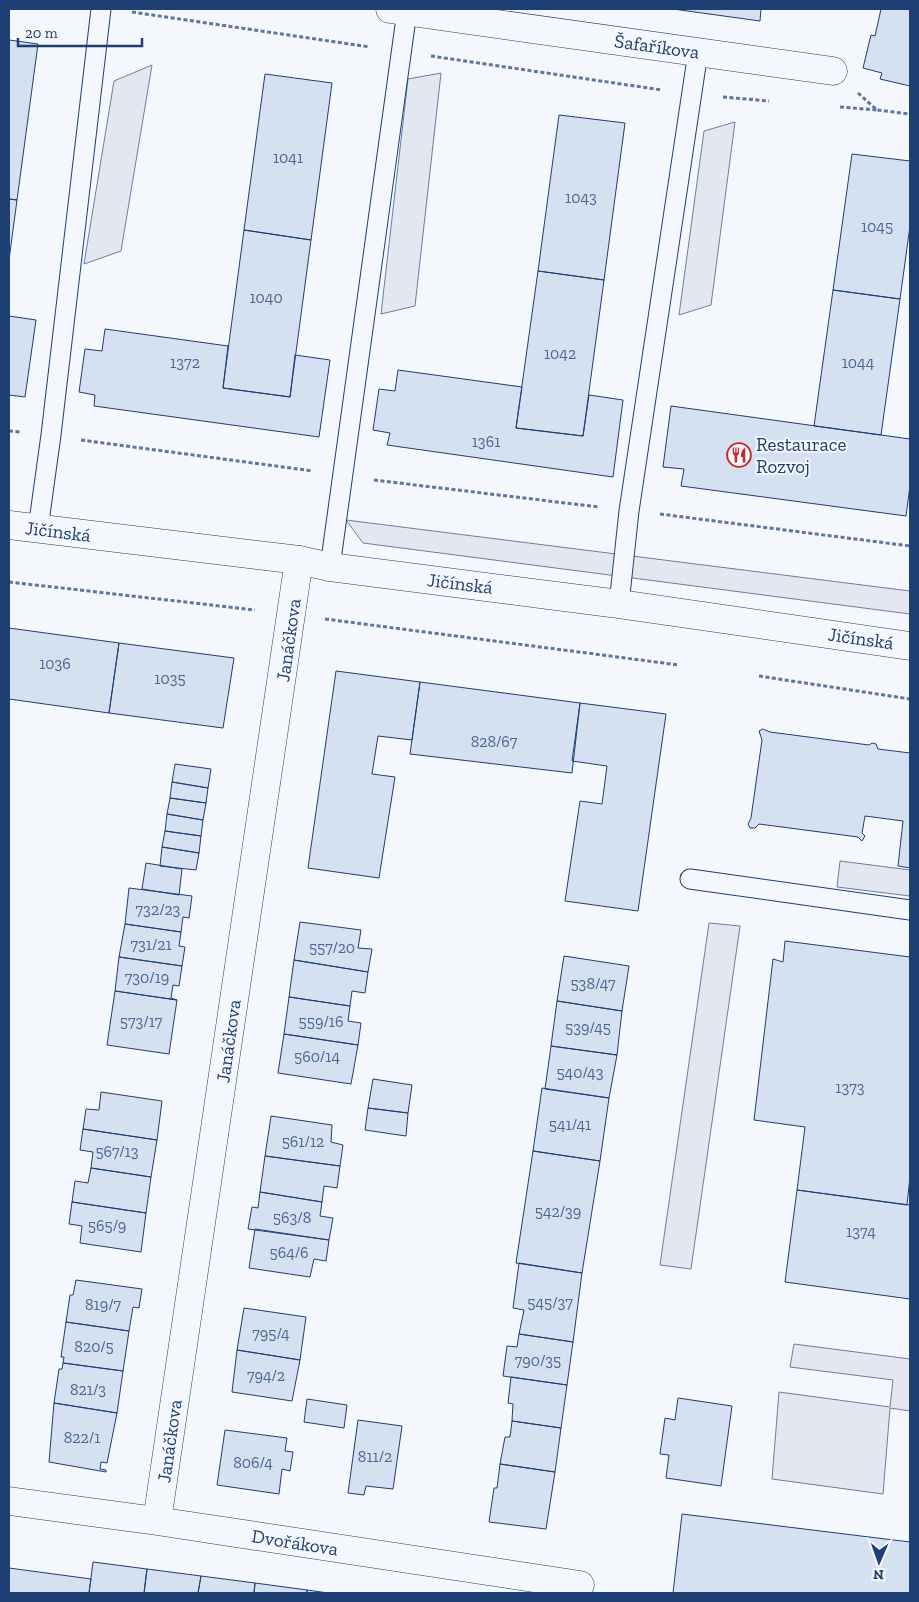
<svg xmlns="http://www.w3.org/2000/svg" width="919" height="1602" font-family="'Zilla Slab',serif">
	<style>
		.parking { fill: #e3e8f0; stroke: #687fa3 }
		.building { fill: #d5e0f0; stroke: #1d3f73 }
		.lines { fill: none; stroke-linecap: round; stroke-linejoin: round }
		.service-casing { stroke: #1d3f73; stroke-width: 21 }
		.minor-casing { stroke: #1d3f73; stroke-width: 29 }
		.tertiary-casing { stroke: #1d3f73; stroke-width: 29 }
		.path { stroke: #5e769c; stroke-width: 3; stroke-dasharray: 4 2.5; stroke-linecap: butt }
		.service { stroke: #f4f7fb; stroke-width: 19 }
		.minor { stroke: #f4f7fb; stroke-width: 28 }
		.tertiary { stroke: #f4f7fb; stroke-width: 28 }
		.labels { text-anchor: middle; stroke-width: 4; stroke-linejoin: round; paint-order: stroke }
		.number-label { font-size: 16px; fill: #4b6792 }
		.street-label { font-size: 19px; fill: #1d3f73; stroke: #f4f7fb }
		.poi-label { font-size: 19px; fill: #1d3f73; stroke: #f4f7fb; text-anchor: start }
	</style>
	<rect width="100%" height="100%" fill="#f4f7fb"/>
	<path class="parking" d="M 152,65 L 121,251 L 84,264 L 114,81 Z
		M 441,73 L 415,306 L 381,314 L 408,79 Z
		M 735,122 L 711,305 L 679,315 L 704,131 Z
		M 346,520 L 910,591 L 910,614 L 363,543 Z
		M 840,861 L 910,870 L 910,896 L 837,887 Z
		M 709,923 L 740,926 L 691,1269 L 660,1265 Z
		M 794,1344 L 910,1359 L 910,1411 L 890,1408 L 883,1494 L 772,1479 L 779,1392 L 890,1407 L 893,1380 L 790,1367 Z"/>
	<path class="building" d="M 673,9 L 761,9 L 760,21 Z
		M 881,9 L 910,9 L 910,86 L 880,79 L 882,73 L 863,68 L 871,35 L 875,36 Z
		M 9,40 L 38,44 L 17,200 L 9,199 Z
		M 265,74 L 332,83 L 311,240 L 244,230 Z
		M 559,115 L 625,123 L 604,280 L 538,271 Z
		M 852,154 L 910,161 L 910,226 L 900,299 L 833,290 Z
		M 9,199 L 17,200 L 9,260 Z
		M 244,230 L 311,240 L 290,397 L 223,388 Z
		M 538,271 L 604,280 L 583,436 L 516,428 Z
		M 833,290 L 900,299 L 881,435 L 814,426 Z
		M 9,316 L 36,320 L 25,397 L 9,395 Z
		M 105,329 L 228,346 L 223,388 L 290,397 L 295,355 L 330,360 L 319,437 L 94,406 L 95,395 L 79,392 L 85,349 L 102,351 Z
		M 398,370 L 522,387 L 516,428 L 583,436 L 589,395 L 623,400 L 613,477 L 387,445 L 390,433 L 373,430 L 379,389 L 395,391 Z
		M 671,406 L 910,439 L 910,486 L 906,516 L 681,486 L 684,469 L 663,467 Z
		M 9,628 L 119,643 L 109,713 L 9,699 Z
		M 119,643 L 234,658 L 223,728 L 109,713 Z
		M 336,671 L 420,682 L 412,740 L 378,736 L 372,774 L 395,777 L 379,878 L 308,868 Z
		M 420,682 L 580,703 L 572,773 L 410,754 Z
		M 580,703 L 666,714 L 638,911 L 565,901 L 580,801 L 602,804 L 607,766 L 572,761 Z
		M 763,729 L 770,732 L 869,745 L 872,743 L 876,744 L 878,749 L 910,753 L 910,868 L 898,866 L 903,821 L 865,816 L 862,833 L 865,836 L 862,841 L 858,837 L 759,824 L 755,828 L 750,828 L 748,824 L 751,818 L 762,740 L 759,731 Z
		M 175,764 L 211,769 L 208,788 L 172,782 Z
		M 172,782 L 208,788 L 206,803 L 170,798 Z
		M 170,798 L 206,803 L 203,820 L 167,814 Z
		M 167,814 L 203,820 L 201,836 L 165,831 Z
		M 165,831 L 201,836 L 199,853 L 162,847 Z
		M 162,847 L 199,853 L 196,870 L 160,866 Z
		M 146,863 L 182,869 L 179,895 L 142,889 Z
		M 129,888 L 192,896 L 189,918 L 183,917 L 181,932 L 125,924 Z
		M 300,922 L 361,930 L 358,948 L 372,949 L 368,972 L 294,960 Z
		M 125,924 L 181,932 L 179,946 L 185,947 L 182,966 L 119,957 Z
		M 785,941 L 910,957 L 910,1177 L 907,1205 L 797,1190 L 805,1127 L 754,1120 L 773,959 L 783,962 Z
		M 564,956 L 629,966 L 622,1011 L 557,1001 Z
		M 119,957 L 182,966 L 179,986 L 173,985 L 171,998 L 177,1000 L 115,991 Z
		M 294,960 L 368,972 L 365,993 L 352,991 L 350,1006 L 289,997 Z
		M 115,991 L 177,1000 L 169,1054 L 107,1045 Z
		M 289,997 L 350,1006 L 348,1021 L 361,1023 L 358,1045 L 284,1034 Z
		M 557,1001 L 622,1011 L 617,1055 L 551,1046 Z
		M 284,1034 L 358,1045 L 351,1084 L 278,1073 Z
		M 551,1046 L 617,1055 L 609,1098 L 545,1089 Z
		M 373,1079 L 412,1085 L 408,1113 L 368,1108 Z
		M 542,1088 L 609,1098 L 600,1161 L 533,1151 Z
		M 101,1092 L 162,1101 L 157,1140 L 83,1129 L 86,1109 L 99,1110 Z
		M 368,1108 L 408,1113 L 406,1136 L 365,1130 Z
		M 271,1116 L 332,1125 L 331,1142 L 343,1145 L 340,1166 L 265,1156 Z
		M 83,1129 L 157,1140 L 151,1177 L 91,1168 L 93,1152 L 80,1150 Z
		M 533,1151 L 600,1161 L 582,1273 L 516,1263 Z
		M 265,1156 L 340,1166 L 337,1188 L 324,1186 L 322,1202 L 260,1192 Z
		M 91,1168 L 151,1177 L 146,1213 L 72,1202 L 75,1181 L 88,1183 Z
		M 797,1190 L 910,1205 L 910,1299 L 785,1282 Z
		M 260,1192 L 322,1202 L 320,1216 L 333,1218 L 329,1240 L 248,1229 L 252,1207 L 258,1208 Z
		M 72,1202 L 146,1213 L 141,1252 L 80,1243 L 82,1226 L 69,1224 Z
		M 255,1229 L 329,1240 L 326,1261 L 314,1259 L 310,1277 L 249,1268 Z
		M 519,1263 L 582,1273 L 573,1342 L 519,1334 L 524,1310 L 513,1308 Z
		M 76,1280 L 142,1289 L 139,1308 L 133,1307 L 129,1331 L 66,1322 L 70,1295 L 73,1295 Z
		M 244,1308 L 306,1317 L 300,1360 L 237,1350 Z
		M 66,1322 L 129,1331 L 123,1371 L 63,1363 L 64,1357 L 61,1357 Z
		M 519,1334 L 573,1342 L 567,1385 L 503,1376 L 507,1346 L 517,1347 Z
		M 237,1350 L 300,1360 L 292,1401 L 232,1392 Z
		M 63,1363 L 123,1371 L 117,1413 L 54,1403 L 59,1369 L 62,1369 Z
		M 511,1377 L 567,1385 L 561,1428 L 512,1421 L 513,1404 L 508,1403 Z
		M 678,1398 L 732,1406 L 721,1486 L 666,1478 L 669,1455 L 660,1454 L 665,1418 L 675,1420 Z
		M 307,1399 L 347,1405 L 344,1428 L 304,1422 Z
		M 54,1403 L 117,1413 L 107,1463 L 101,1462 L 100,1469 L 106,1470 L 106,1472 L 49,1462 Z
		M 358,1420 L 402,1426 L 393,1489 L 366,1486 L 364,1495 L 348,1493 Z
		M 512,1421 L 561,1428 L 555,1472 L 500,1464 L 505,1437 L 510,1437 Z
		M 225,1430 L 287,1438 L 285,1451 L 293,1452 L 290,1471 L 282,1469 L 279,1494 L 217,1485 Z
		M 500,1464 L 555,1472 L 546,1529 L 489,1522 L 494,1488 L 497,1488 Z
		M 682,1514 L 910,1542 L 910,1593 L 673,1593 Z
		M 93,1562 L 147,1569 L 144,1593 L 89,1593 Z
		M 9,1568 L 91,1579 L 89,1593 L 9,1593 Z
		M 147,1569 L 201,1576 L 198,1593 L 144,1593 Z
		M 201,1576 L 255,1583 L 254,1593 L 198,1593 Z
		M 255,1583 L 307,1590 L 307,1593 L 254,1593 Z
		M 307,1590 L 328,1593 L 307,1593 Z"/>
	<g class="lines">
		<g class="service-casing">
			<path id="service" d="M 38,529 L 51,435 L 101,9
				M 330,567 L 407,11
				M 619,604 L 629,511 L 698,52
				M 690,879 L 910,910"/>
		</g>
		<g class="minor-casing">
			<path id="minor" d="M 390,9 L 833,71
				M 9,1501 L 157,1521 L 580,1585
				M 157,1521 L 299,560"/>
		</g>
		<g class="tertiary-casing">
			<path id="tertiary" d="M 9,525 L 299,560 L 330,567 L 619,604 L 910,646"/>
		</g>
		<path class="path" d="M 132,12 L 370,47
			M 431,56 L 662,90
			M 858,93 L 877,110 L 910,114
			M 723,97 L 769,101
			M 840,107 L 877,110
			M 9,431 L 20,432
			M 81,440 L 313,471
			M 374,480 L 599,507
			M 660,514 L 910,546
			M 9,582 L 255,610
			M 325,619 L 679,665
			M 759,676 L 910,699"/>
		<use href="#service" class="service"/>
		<use href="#minor" class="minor"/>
		<use href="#tertiary" class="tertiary"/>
	</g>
	<defs>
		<g id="restaurant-ring" transform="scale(1.25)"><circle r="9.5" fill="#f4f7fb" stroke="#c62828" stroke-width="1.5"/><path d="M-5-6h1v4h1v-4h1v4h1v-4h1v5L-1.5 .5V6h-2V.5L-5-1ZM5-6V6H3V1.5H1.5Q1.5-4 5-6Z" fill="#c62828"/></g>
	</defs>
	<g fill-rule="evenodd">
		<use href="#restaurant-ring" x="739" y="455"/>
	</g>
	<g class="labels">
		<g class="number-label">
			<text x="288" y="163">1041</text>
			<text x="581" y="203">1043</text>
			<text x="877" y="232">1045</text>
			<text x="266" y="303">1040</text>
			<text x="560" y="359">1042</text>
			<text x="185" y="368">1372</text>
			<text x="858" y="368">1044</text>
			<text x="486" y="447">1361</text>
			<text x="55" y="669">1036</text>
			<text x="170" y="684">1035</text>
			<text x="494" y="747">828/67</text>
			<text x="158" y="915">732/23</text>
			<text x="151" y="950">731/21</text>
			<text x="332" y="953">557/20</text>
			<text x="147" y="983">730/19</text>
			<text x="593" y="989">538/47</text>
			<text x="141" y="1027">573/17</text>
			<text x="321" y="1027">559/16</text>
			<text x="588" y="1033">539/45</text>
			<text x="317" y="1062">560/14</text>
			<text x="580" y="1078">540/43</text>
			<text x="850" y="1093">1373</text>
			<text x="570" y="1130">541/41</text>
			<text x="303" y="1147">561/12</text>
			<text x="117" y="1157">567/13</text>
			<text x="558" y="1217">542/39</text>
			<text x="292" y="1223">563/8</text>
			<text x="107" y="1231">565/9</text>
			<text x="861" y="1237">1374</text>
			<text x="289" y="1258">564/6</text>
			<text x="550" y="1308">545/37</text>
			<text x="103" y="1310">819/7</text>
			<text x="271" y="1339">795/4</text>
			<text x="94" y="1352">820/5</text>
			<text x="538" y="1366">790/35</text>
			<text x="266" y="1381">794/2</text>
			<text x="88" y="1395">821/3</text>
			<text x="82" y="1443">822/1</text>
			<text x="375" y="1462">811/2</text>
			<text x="253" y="1468">806/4</text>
		</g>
		<g class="street-label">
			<text transform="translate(657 46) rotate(8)" y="7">Šafaříkova</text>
			<text transform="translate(58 531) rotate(7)" y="7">Jičínská</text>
			<text transform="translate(460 583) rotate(7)" y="7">Jičínská</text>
			<text transform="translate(861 638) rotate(8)" y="7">Jičínská</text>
			<text transform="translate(288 640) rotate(-82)" y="7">Janáčkova</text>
			<text transform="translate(228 1041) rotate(-82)" y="7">Janáčkova</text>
			<text transform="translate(169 1441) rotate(-82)" y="7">Janáčkova</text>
			<text transform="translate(295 1542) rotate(9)" y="7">Dvořákova</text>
		</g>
		<g class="poi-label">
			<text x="756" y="451">Restaurace<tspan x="756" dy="22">Rozvoj</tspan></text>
		</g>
	</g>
	<rect width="919" height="1602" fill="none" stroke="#1d3f73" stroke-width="20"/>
	<g transform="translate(879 1562) rotate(182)" stroke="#f4f7fb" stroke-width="4" paint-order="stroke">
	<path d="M0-4L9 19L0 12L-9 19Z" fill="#1d3f73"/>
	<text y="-8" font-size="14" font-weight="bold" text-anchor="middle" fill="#1d3f73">N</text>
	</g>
	<path d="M18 38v8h124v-8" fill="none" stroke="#1d3f73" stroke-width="2.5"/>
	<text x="25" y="38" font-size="15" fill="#1d3f73" stroke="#f4f7fb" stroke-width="4" paint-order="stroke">20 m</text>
</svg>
